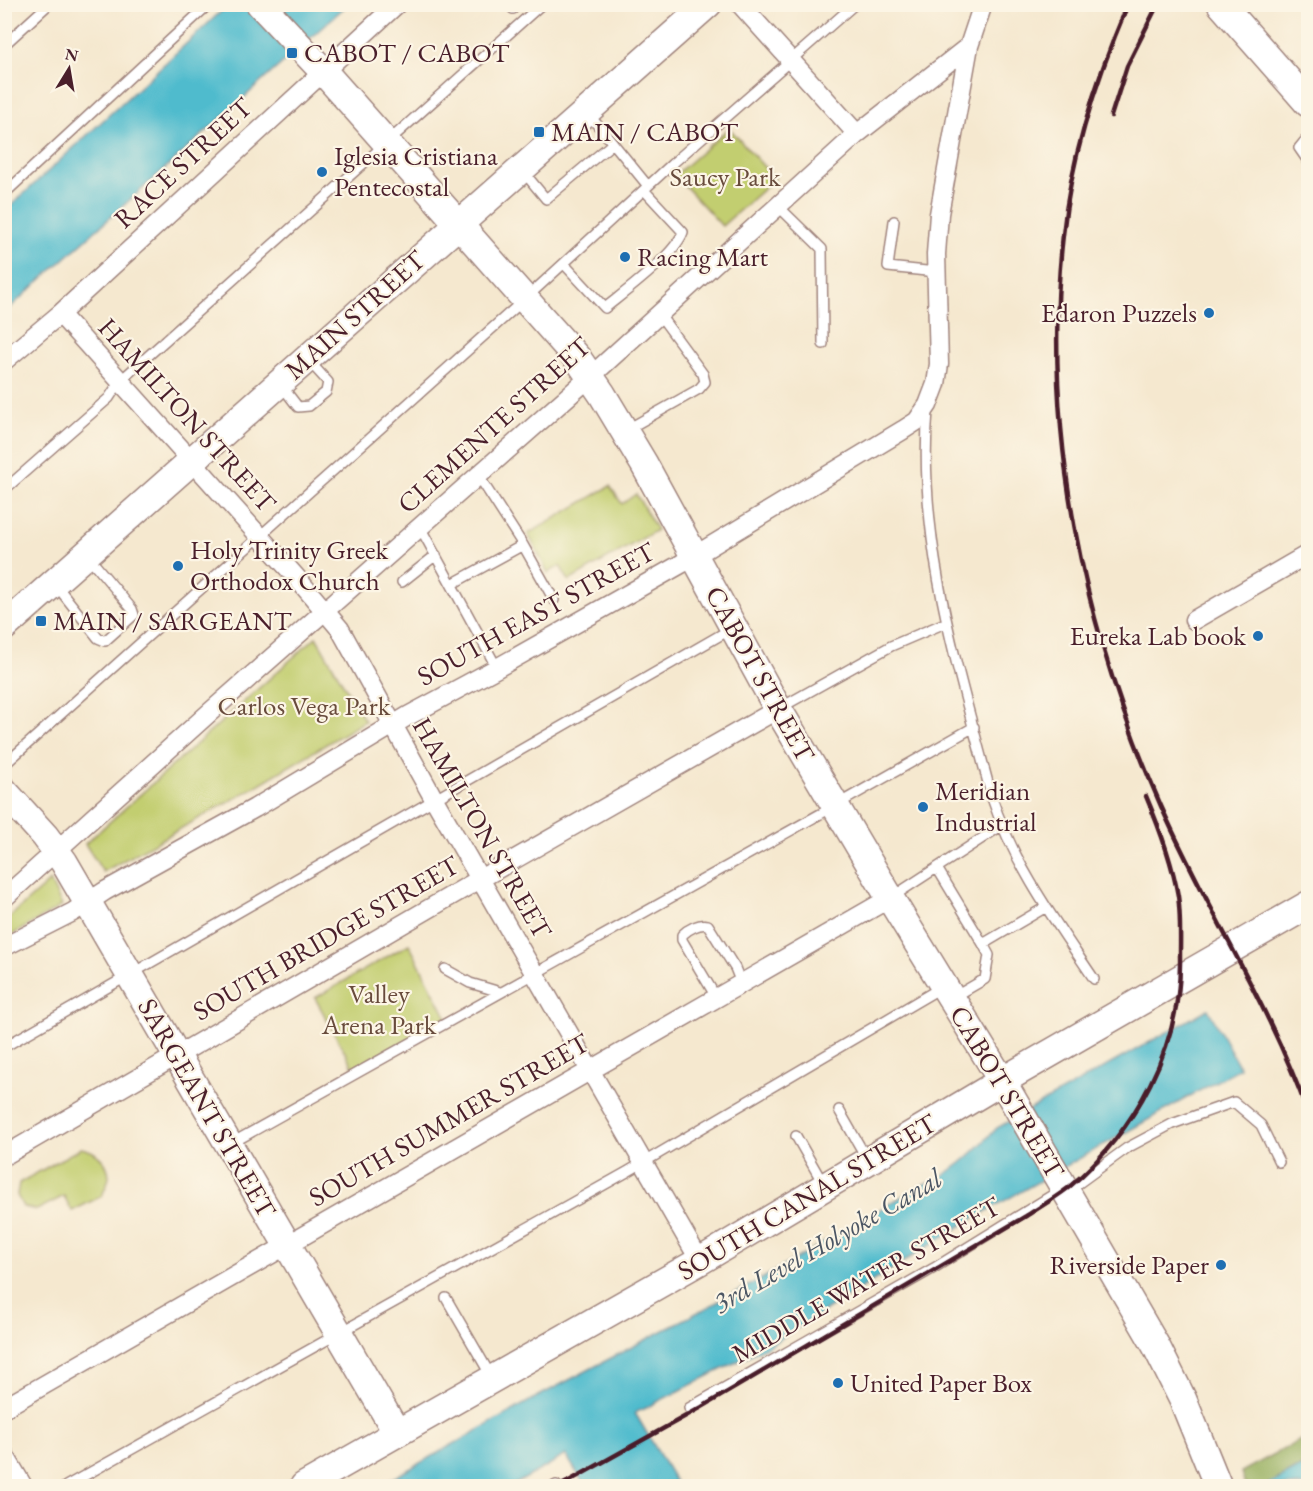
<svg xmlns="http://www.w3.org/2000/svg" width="1313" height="1491" font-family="'EB Garamond',serif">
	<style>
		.green { fill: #c2ce6f; stroke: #86764d; stroke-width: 1.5 }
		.forest { fill: #99b162; stroke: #726846; stroke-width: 1.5 }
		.water { fill: #50bbcd; stroke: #4d6d7c; stroke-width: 1.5 }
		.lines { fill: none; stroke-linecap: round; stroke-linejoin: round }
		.lane-casing { stroke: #a0847d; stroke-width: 12 }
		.street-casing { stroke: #a0847d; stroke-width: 21 }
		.secondary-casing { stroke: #a0847d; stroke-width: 30 }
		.lane { stroke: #fff; stroke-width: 9 }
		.street { stroke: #fff; stroke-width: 18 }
		.secondary { stroke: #fff; stroke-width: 27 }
		.rail { stroke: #4a1f2b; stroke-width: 4.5 }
		.poi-dot { fill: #1f6fb2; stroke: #fcf5e5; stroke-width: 2 }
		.labels { text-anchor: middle; stroke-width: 4.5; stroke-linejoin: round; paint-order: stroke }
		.poi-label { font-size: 27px; fill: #4a1f2b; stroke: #fcf5e5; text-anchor: start }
		.street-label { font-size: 27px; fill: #4a1f2b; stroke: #fcf5e5 }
		.park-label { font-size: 27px; fill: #684b3c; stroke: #fcf5e5 }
		.water-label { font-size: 28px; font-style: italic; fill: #4c5664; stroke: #fcf5e5 }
	</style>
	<rect width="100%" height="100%" fill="#fcf5e5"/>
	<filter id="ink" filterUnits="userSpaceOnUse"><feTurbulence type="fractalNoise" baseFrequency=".0167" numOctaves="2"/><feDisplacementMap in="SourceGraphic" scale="12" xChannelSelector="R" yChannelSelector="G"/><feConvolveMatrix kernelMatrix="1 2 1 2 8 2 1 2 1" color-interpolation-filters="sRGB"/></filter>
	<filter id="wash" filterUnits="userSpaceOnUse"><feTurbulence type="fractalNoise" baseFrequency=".008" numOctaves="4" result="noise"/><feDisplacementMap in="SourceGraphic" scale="24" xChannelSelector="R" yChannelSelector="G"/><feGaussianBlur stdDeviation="1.35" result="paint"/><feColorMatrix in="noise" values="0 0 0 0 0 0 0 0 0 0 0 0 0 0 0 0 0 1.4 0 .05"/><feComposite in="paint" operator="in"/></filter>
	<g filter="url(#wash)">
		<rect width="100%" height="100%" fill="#f5e8cf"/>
		<path class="green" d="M 729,128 L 775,179 L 722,226 L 675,175 Z
			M 610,486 L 622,504 L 636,494 L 657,530 L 569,581 L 560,566 L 548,573 L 528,534 Z
			M 316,637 L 365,721 L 246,792 L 103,872 L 85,844 Z
			M 50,881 L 62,906 L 5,939 L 4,922 Z
			M 409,944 L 448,1020 L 356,1072 L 315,998 Z
			M 81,1148 C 95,1150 109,1162 109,1177 C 108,1183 104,1190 102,1196 L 72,1211 L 64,1196 L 37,1210 L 23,1207 L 17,1195 L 19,1183 Z"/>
		<path class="forest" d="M 1308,1436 L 1308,1463 L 1266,1486 L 1245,1486 L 1241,1472 Z"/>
		<path class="water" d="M 228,5 L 347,5 L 5,312 L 5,211 Z
			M 1208,1009 L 1240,1068 L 972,1219 L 770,1345 L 635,1413 L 678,1486 L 585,1486 L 566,1455 L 512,1486 L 379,1486 L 535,1398 L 765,1277 L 918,1187 C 950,1177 974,1152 997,1128 Z
			M 1308,1463 L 1308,1486 L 1266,1486 Z"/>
	</g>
	<g filter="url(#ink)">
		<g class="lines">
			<g class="lane-casing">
				<path id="lane" d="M 508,4 L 513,9
					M 4,45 L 49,4
					M 1308,137 L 1299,148 L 1308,161
					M 613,143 L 648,186
					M 522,170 L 546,199 L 613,143 L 588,114
					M 4,194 L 209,4
					M 778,206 L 822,249 L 823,344
					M 894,221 L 888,267 L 936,272
					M 564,264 L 605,308 C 626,291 675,255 683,232 L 644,190
					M 281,385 L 298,407 L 309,406 L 326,392 L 328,382 L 309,361
					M 928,410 C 917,543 959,671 992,798 C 1014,865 1055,921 1094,979
					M 626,430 L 699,389 L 705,382 L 703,374 L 659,314
					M 478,475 L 523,545
					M 4,490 L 109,398 L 120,381 L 542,4
					M 420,527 L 497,668
					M 402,582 L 436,555
					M 452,584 L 523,545 L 554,600
					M 56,585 L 98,638 L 105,641 L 134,615 L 132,609 L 87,555
					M 780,708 L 891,646 L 945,623
					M 4,765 L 525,299 L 672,164 L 855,4
					M 937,868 L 983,944
					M 892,897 L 1001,826
					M 445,969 L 470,983 L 500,992
					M 716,997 L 682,940 L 682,935 C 688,929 699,923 708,925 L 735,968 L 741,983
					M 954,997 L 985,979 L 989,955 L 983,944 L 1046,907
					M 4,1047 L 731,629
					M 839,1110 L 867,1159
					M 796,1136 L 824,1185
					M 230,1144 C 477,1004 727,868 974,727
					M 1068,1191 L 1127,1148 L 1172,1124 L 1234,1102 L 1261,1125 L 1279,1162
					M 446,1298 L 491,1376
					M 689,1408 L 934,1268 L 1062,1189
					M 66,1486 L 627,1172 L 942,987
					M 554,1486 L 556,1485"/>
			</g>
			<g class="street-casing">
				<path id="street" d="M 740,4 L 857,134
					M 60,314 L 296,577 L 340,629 L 434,799 L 700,1261
					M 4,361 L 60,314 L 397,4
					M 1194,620 L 1308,554
					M 4,898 L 209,713 L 590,377 L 857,134 L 969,46
					M 4,947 L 73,912 L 105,891 L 255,808 L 408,716 L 497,668 L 681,564 L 903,430 L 917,421 L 928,405 L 936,384 L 939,364 L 936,254 L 939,214 L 969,46 L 983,4
					M 4,1156 L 480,879 L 778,709
					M 4,1408 L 890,898
					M 4,1454 L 23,1486"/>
			</g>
			<g class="secondary-casing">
				<path id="secondary" d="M 260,4 L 323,71 L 578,359 L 602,394 L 644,464 L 778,709 L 890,898 L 1002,1081 L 1156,1346 L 1183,1400 L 1218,1486
					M 1221,4 L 1308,103
					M 4,627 L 708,4
					M 4,791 L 45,836 L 64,862 L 397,1433
					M 304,1486 L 700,1261 L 1002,1081 L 1308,905"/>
			</g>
			<use href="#lane" class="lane"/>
			<use href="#street" class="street"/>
			<use href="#secondary" class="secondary"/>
			<path class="rail" d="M 1128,4 C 1097,77 1071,156 1063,235 C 1041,430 1083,628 1161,806 C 1207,910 1270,1006 1308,1113
				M 1111,116 L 1127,66 L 1158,4
				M 560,1486 L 702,1407 L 1026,1216 C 1040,1207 1055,1198 1068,1188 C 1136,1131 1182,1045 1180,956 C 1180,936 1181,916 1178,896 C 1172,861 1160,829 1146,796"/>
		</g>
	</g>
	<g class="poi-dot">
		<rect x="286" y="47" width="12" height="12" rx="3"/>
		<rect x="533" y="126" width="12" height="12" rx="3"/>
		<circle cx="322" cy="172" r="6"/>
		<circle cx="625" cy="257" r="6"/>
		<circle cx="1209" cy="313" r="6"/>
		<circle cx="178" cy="566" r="6"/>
		<rect x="35" y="615" width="12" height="12" rx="3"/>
		<circle cx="1258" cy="636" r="6"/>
		<circle cx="923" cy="807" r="6"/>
		<circle cx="1221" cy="1265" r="6"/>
		<circle cx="838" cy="1383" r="6"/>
	</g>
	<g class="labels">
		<g class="poi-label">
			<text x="304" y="62">CABOT / CABOT</text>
			<text x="551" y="141">MAIN / CABOT</text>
			<text x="334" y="165">Iglesia Cristiana<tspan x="334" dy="31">Pentecostal</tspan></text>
			<text x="637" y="266">Racing Mart</text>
			<text x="1197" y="322" text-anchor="end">Edaron Puzzels</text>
			<text x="190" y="559">Holy Trinity Greek<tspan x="190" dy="31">Orthodox Church</tspan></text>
			<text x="53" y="630">MAIN / SARGEANT</text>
			<text x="1246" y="645" text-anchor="end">Eureka Lab book</text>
			<text x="935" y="800">Meridian<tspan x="935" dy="31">Industrial</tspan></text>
			<text x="1209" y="1274" text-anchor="end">Riverside Paper</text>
			<text x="850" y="1392">United Paper Box</text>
		</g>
		<g class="street-label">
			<text transform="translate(183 163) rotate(-43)" y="9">RACE STREET</text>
			<text transform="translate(355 315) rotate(-42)" y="9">MAIN STREET</text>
			<text transform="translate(187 415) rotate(48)" y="9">HAMILTON STREET</text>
			<text transform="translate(494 425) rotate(-42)" y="9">CLEMENTE STREET</text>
			<text transform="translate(536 614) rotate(-29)" y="9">SOUTH EAST STREET</text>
			<text transform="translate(760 674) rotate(61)" y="9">CABOT STREET</text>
			<text transform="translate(482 828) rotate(60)" y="9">HAMILTON STREET</text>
			<text transform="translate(326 938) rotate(-30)" y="9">SOUTH BRIDGE STREET</text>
			<text transform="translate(1007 1092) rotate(59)" y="9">CABOT STREET</text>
			<text transform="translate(207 1108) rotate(60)" y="9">SARGEANT STREET</text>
			<text transform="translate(449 1120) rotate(-30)" y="9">SOUTH SUMMER STREET</text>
			<text transform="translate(807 1197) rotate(-31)" y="9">SOUTH CANAL STREET</text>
			<text transform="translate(866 1280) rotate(-30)" y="9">MIDDLE WATER STREET</text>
		</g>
		<g class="park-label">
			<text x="725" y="186">Saucy Park</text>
			<text x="304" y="715">Carlos Vega Park</text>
			<text x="379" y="1003">Valley<tspan x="379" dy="31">Arena Park</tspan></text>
		</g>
		<g class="water-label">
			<text transform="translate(827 1240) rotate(-30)" y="10">3rd Level Holyoke Canal</text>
		</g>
	</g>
	<rect width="1313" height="1491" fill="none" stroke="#fcf5e5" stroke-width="24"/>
	<g transform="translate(69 69) rotate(11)" stroke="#fcf5e5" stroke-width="4.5" paint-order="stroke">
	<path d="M0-4.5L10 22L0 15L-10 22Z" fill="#4a1f2b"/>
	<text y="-9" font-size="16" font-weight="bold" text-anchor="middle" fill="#4a1f2b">N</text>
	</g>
</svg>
